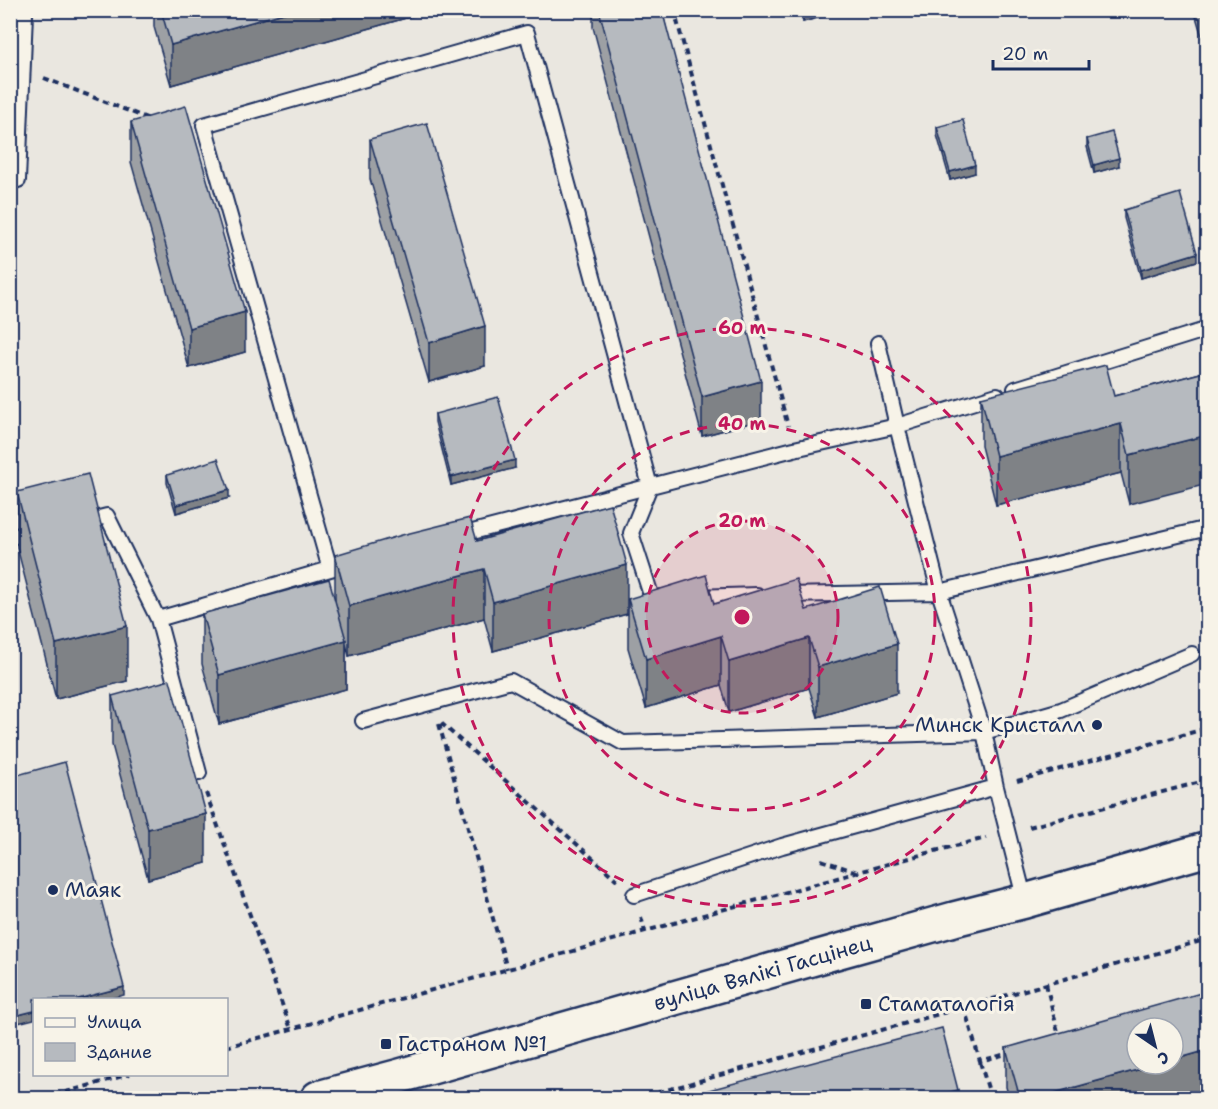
<svg xmlns="http://www.w3.org/2000/svg" width="1218" height="1109" font-family="'Shantell Sans',sans-serif">
	<style>
		.lines { fill: none; stroke-linecap: round; stroke-linejoin: round }
		.lane-casing { stroke: #1b2f5e; stroke-width: 18 }
		.secondary-casing { stroke: #1b2f5e; stroke-width: 38 }
		.path { stroke: #1b2f5e; stroke-width: 4; stroke-dasharray: 6 4.5; stroke-linecap: butt }
		.lane { stroke: #f7f3e8; stroke-width: 14 }
		.secondary { stroke: #f7f3e8; stroke-width: 33 }
		.wall { fill: #9da0a4; stroke: #1b2f5e; stroke-width: 1.5 }
		.shaded-wall { fill: #7f8286; stroke: #1b2f5e; stroke-width: 1.5 }
		.building { fill: #b6babf; stroke: #1b2f5e; stroke-width: 1.5 }
		.ring { fill: none; stroke: #c2185b; stroke-width: 3; stroke-dasharray: 10 8 }
		.poi-dot { fill: #1b2f5e; stroke: #f7f3e8; stroke-width: 2 }
		.labels { text-anchor: middle; stroke-width: 6; stroke-linejoin: round; paint-order: stroke }
		.poi-label { font-size: 21px; fill: #1b2f5e; stroke: #f7f3e8; text-anchor: start }
		.street-label { font-size: 21px; fill: #1b2f5e; stroke: #f7f3e8 }
		.centre { fill: #c2185b; stroke: #f7f3e8; stroke-width: 3 }
		.ring-label { font-size: 18px; text-anchor: middle; font-weight: bold; fill: #c2185b; stroke: #f7f3e8; stroke-width: 6; stroke-linejoin: round; paint-order: stroke }
	</style>
	<rect width="100%" height="100%" fill="#eae7e0"/>
	<filter id="ink" filterUnits="userSpaceOnUse"><feTurbulence type="fractalNoise" baseFrequency=".0167" numOctaves="2"/><feDisplacementMap in="SourceGraphic" scale="12" xChannelSelector="R" yChannelSelector="G"/><feConvolveMatrix kernelMatrix="1 2 1 2 8 2 1 2 1" color-interpolation-filters="sRGB"/></filter>
	<g filter="url(#ink)">
		<g class="lines">
			<g class="lane-casing">
				<path id="lane" d="M 10,182 L 18,180 L 25,14
					M 878,343 L 897,426 L 997,395
					M 1015,389 L 1208,329
					M 83,522 L 107,516 L 158,619 L 199,773
					M 457,536 L 794,449 L 897,426 L 939,592 L 984,732 L 996,787 L 1025,901
					M 10,537 L 35,532
					M 330,569 L 204,125 L 527,33 L 650,486 L 631,533 L 652,598 L 664,597
					M 785,595 L 939,592 L 1208,528
					M 695,597 L 757,595
					M 158,619 L 337,567
					M 363,721 L 511,681 L 623,743 L 984,732 L 1061,710 L 1192,654
					M 634,895 L 782,846 L 996,787"/>
			</g>
			<g class="secondary-casing">
				<g id="secondary">
					<path id="s1" d="M 318,1098 L 400,1076 L 836,952 L 954,919 L 1025,901 L 1208,849"/>
				</g>
			</g>
			<path class="path" d="M 674,10 L 788,426
				M 44,78 L 149,119
				M 441,723 L 617,880
				M 439,724 L 507,969
				M 1017,781 L 1208,728
				M 206,793 L 291,1029
				M 1029,827 L 1208,780
				M 821,860 L 857,872
				M 641,917 L 645,931
				M 1046,984 L 1059,1036
				M 964,1007 L 980,1061 L 1010,1053
				M 226,1047 L 935,851 L 986,838
				M 980,1062 L 991,1098
				M 45,1098 L 130,1074
				M 638,1098 L 1208,939"/>
			<use href="#lane" class="lane"/>
			<use href="#secondary" class="secondary"/>
		</g>
		<path class="wall" d="M 154,10 L 434,10 L 171,85 L 154,27 Z
			M 593,10 L 662,10 L 761,420 L 702,436 L 593,27 Z
			M 800,10 L 845,10 L 803,22 Z
			M 1194,10 L 1208,10 L 1208,57 Z
			M 131,122 L 245,352 L 189,368 L 131,162 Z
			M 937,127 L 975,173 L 950,180 L 937,135 Z
			M 370,139 L 485,366 L 429,382 L 370,179 Z
			M 1087,139 L 1119,166 L 1094,173 L 1087,147 Z
			M 1124,210 L 1197,261 L 1141,278 L 1124,218 Z
			M 1208,371 L 1129,504 L 1121,473 L 996,505 L 981,446 L 981,397 L 1114,396 Z
			M 435,414 L 515,468 L 451,485 L 435,422 Z
			M 167,475 L 229,498 L 176,513 L 167,483 Z
			M 17,492 L 127,681 L 56,699 L 17,547 Z
			M 477,541 L 627,614 L 493,651 L 484,618 L 349,656 L 346,644 L 346,689 L 219,724 L 202,664 L 202,614 L 335,600 L 335,555 Z
			M 628,599 L 714,604 L 806,610 L 897,693 L 818,717 L 809,688 L 729,712 L 721,685 L 646,708 L 628,648 Z
			M 112,696 L 206,863 L 148,879 L 112,745 Z
			M 1006,1048 L 1177,1098 L 1009,1098 L 1006,1087 Z"/>
		<path class="shaded-wall" d="M 294,10 L 434,10 L 171,85 L 171,45 Z
			M 803,10 L 845,10 L 803,22 Z
			M 1119,158 L 1119,166 L 1094,173 L 1094,165 Z
			M 975,165 L 975,173 L 950,180 L 950,172 Z
			M 1197,253 L 1197,261 L 1141,278 L 1141,270 Z
			M 245,312 L 245,352 L 189,368 L 189,328 Z
			M 485,326 L 485,366 L 429,382 L 429,343 Z
			M 761,381 L 761,420 L 702,436 L 702,397 Z
			M 1121,424 L 1121,473 L 996,505 L 996,456 Z
			M 1208,435 L 1208,484 L 1129,504 L 1129,455 Z
			M 515,460 L 515,468 L 451,485 L 451,477 Z
			M 229,490 L 229,498 L 176,513 L 176,505 Z
			M 627,565 L 627,614 L 493,651 L 493,602 Z
			M 484,569 L 484,618 L 349,656 L 349,606 Z
			M 127,626 L 127,681 L 56,699 L 56,644 Z
			M 721,636 L 721,685 L 646,708 L 646,659 Z
			M 809,638 L 809,688 L 729,712 L 729,662 Z
			M 346,640 L 346,689 L 219,724 L 219,675 Z
			M 897,644 L 897,693 L 818,717 L 818,667 Z
			M 206,814 L 206,863 L 148,879 L 148,829 Z
			M 124,987 L 124,995 L 108,999 L 78,999 Z
			M 34,1011 L 34,1019 L 10,1025 L 10,1017 Z
			M 1208,1050 L 1208,1090 L 1177,1098 L 1036,1098 L 1159,1064 L 1173,1064 L 1173,1060 Z
			M 958,1090 L 958,1098 L 927,1098 Z"/>
		<path class="building" d="M 161,10 L 294,10 L 171,45 Z
			M 599,10 L 662,10 L 761,381 L 702,397 Z
			M 186,106 L 245,312 L 189,328 L 131,122 Z
			M 963,120 L 975,165 L 950,172 L 937,127 Z
			M 427,123 L 485,326 L 429,343 L 370,139 Z
			M 1112,132 L 1119,158 L 1094,165 L 1087,139 Z
			M 1180,193 L 1197,253 L 1141,270 L 1124,210 Z
			M 1106,365 L 1114,396 L 1208,371 L 1208,435 L 1129,455 L 1121,424 L 996,456 L 981,397 Z
			M 498,397 L 515,460 L 451,477 L 435,414 Z
			M 218,459 L 229,490 L 176,505 L 167,475 Z
			M 88,474 L 127,626 L 56,644 L 17,492 Z
			M 610,504 L 627,565 L 493,602 L 484,569 L 349,606 L 335,555 L 402,535 L 470,518 L 477,541 Z
			M 706,575 L 714,604 L 796,579 L 806,610 L 880,587 L 897,644 L 818,667 L 809,638 L 729,662 L 721,636 L 646,659 L 628,599 Z
			M 329,579 L 346,640 L 219,675 L 202,614 Z
			M 170,680 L 206,814 L 148,829 L 112,696 Z
			M 65,762 L 124,987 L 78,999 L 34,999 L 34,1011 L 10,1017 L 10,777 Z
			M 1208,991 L 1208,1050 L 1173,1060 L 1173,1028 L 1137,1028 L 1137,1064 L 1159,1064 L 1036,1098 L 1020,1098 L 1006,1048 Z
			M 942,1028 L 958,1090 L 927,1098 L 679,1098 Z"/>
	</g>
	<circle cx="742" cy="617" r="96" fill="#c2185b" fill-opacity=".12"/>
	<g class="ring">
		<circle cx="742" cy="617" r="96"/>
		<circle cx="742" cy="617" r="193"/>
		<circle cx="742" cy="617" r="289"/>
	</g>
	<g class="poi-dot">
		<circle cx="1097" cy="725" r="6"/>
		<circle cx="53" cy="890" r="6"/>
		<rect x="860" y="998" width="12" height="12" rx="3"/>
		<rect x="380" y="1038" width="12" height="12" rx="3"/>
	</g>
	<g class="labels">
		<g class="poi-label">
			<text x="1085" y="732" text-anchor="end">Минск Кристалл</text>
			<text x="65" y="897">Маяк</text>
			<text x="878" y="1011">Стаматалогія</text>
			<text x="398" y="1051">Гастраном №1</text>
		</g>
		<g class="street-label">
			<text dy="7" stroke="none"><textPath href="#s1" startOffset="462">вуліца Вялікі Гасцінец</textPath></text>
		</g>
	</g>
	<circle cx="742" cy="617" r="9" class="centre"/>
	<g class="ring-label">
		<text x="742" y="334">60 m</text>
		<text x="742" y="430">40 m</text>
		<text x="742" y="527">20 m</text>
	</g>
	<rect width="1218" height="1109" fill="none" stroke="#f7f3e8" stroke-width="36"/>
	<rect x="18" y="18" width="1182" height="1073" fill="none" stroke="#1b2f5e" stroke-width="2" filter="url(#ink)"/>
	<rect x="33" y="998" width="195" height="78" fill="#f7f3e8" stroke="#9fa5b1" stroke-width="1.5"/>
	<rect x="45" y="1018" width="30" height="9" fill="#f7f3e8" stroke="#9fa5b1" stroke-width="1.5"/>
	<text x="87" y="1028" font-size="18" fill="#1b2f5e">Улица</text>
	<rect x="45" y="1043" width="30" height="18" fill="#b6babf" stroke="#9fa5b1" stroke-width="1.5"/>
	<text x="87" y="1058" font-size="18" fill="#1b2f5e">Здание</text>
	<g transform="translate(1155 1046) rotate(145)"><circle r="28" fill="#f7f3e8" stroke="#9fa5b1" stroke-width="1.5"/>
	<path d="M0-4.5L10 22L0 15L-10 22Z" fill="#1b2f5e"/>
	<text y="-9" font-size="16" font-weight="bold" text-anchor="middle" fill="#1b2f5e">С</text>
	</g>
	<path d="M993 60v9h96v-9" fill="none" stroke="#1b2f5e" stroke-width="3"/>
	<text x="1002" y="60" font-size="18" fill="#1b2f5e" stroke="#f7f3e8" stroke-width="4.5" paint-order="stroke">20 m</text>
</svg>
